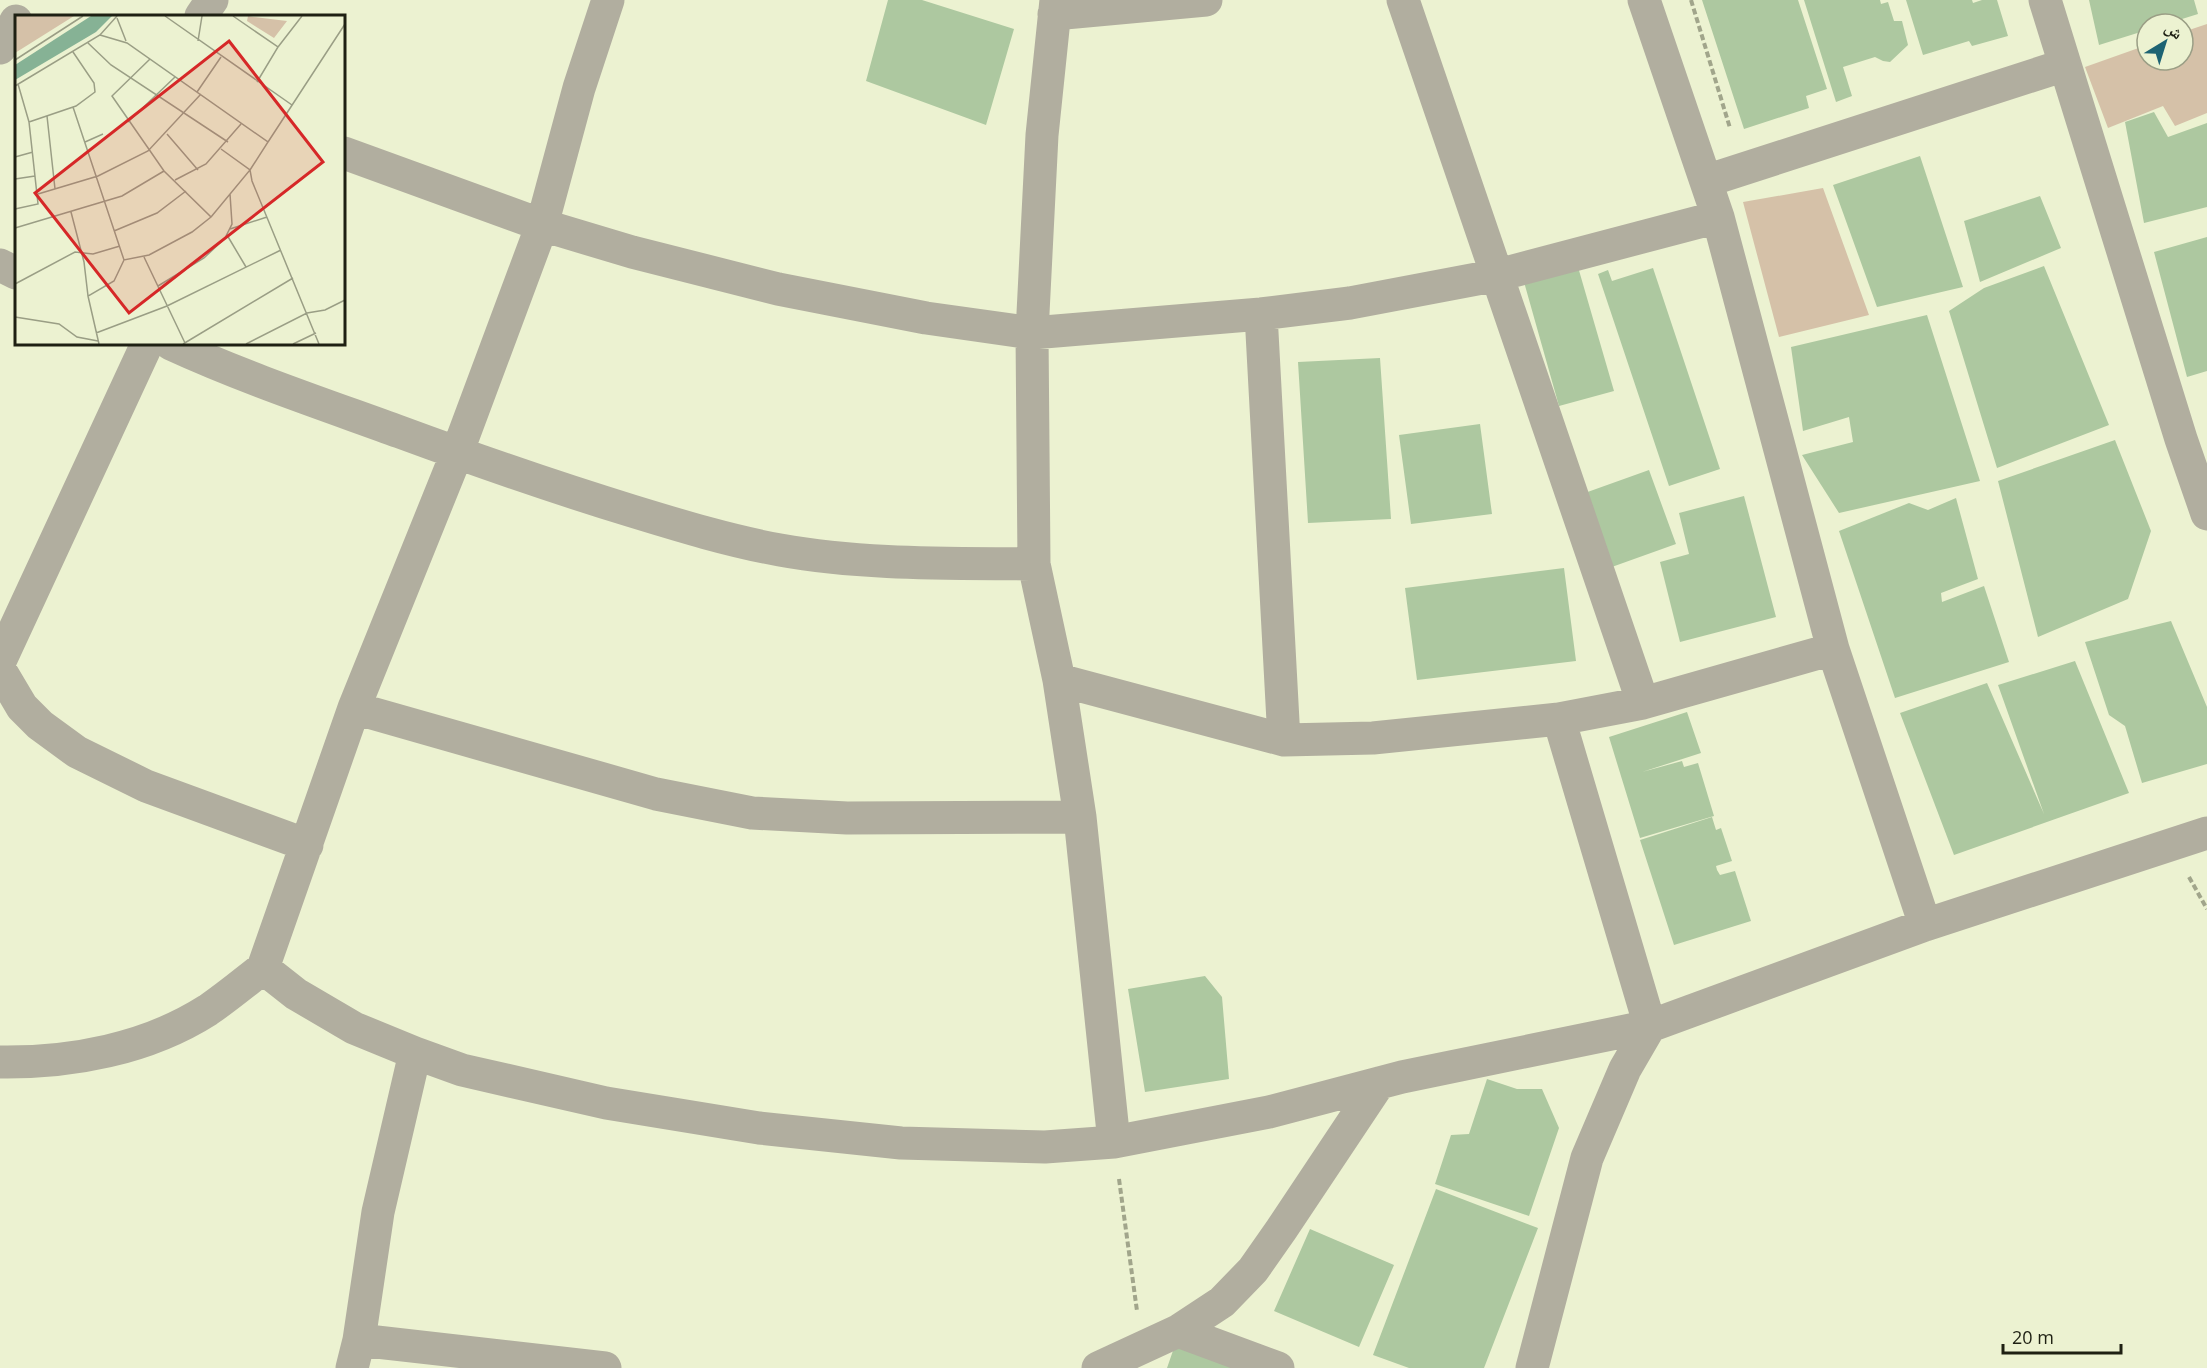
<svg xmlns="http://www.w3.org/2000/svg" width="2207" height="1368" font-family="'Open Sans','Noto Naskh Arabic',sans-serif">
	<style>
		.green { fill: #d5c1a8 }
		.building { fill: #adc8a0 }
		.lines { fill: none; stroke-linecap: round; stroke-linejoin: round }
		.path { stroke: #a1a58b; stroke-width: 4; stroke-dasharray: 6 3; stroke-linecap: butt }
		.street { stroke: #b1ae9f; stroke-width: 33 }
		.inset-road { fill: none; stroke: #9a9e85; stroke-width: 1.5 }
		.view { fill: #d62828; fill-opacity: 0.15; stroke: #d62828; stroke-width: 3 }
		.inset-edge { fill: none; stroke: #1e2013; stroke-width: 3 }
	</style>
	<rect width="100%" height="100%" fill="#ecf2d1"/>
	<path class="green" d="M 2207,24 L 2207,113 L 2175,126 L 2163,106 L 2108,128 L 2085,67 L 2147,45 L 2147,60 L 2183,60 L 2183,32 Z
		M 1823,188 L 1869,315 L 1779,337 L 1743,202 Z"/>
	<path class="building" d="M 888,0 L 922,0 L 1014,29 L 986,125 L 866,81 Z
		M 1702,0 L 1798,0 L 1827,89 L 1806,96 L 1809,108 L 1744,129 Z
		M 1804,0 L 1880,0 L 1881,4 L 1888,2 L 1894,21 L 1902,21 L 1908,45 L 1890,62 L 1883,61 L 1875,57 L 1843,67 L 1852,96 L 1836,102 Z
		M 1906,0 L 1972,0 L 1973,3 L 1982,0 L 1997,0 L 2008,36 L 1972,46 L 1969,41 L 1923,55 Z
		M 2089,0 L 2194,0 L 2198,14 L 2166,24 L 2147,24 L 2147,30 L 2099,45 Z
		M 2154,112 L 2168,137 L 2207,123 L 2207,207 L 2144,223 L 2125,122 Z
		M 1920,156 L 1963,287 L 1877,307 L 1833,185 Z
		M 2040,196 L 2061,248 L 1980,282 L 1964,221 Z
		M 2207,237 L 2207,371 L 2187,377 L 2154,252 Z
		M 2044,266 L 2109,425 L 1997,468 L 1949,311 L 1984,288 Z
		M 1578,267 L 1614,391 L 1559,406 L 1524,282 Z
		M 1653,268 L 1720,469 L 1669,486 L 1598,274 L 1608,270 L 1612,281 Z
		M 1927,315 L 1980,481 L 1839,513 L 1802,455 L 1853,442 L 1849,417 L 1803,431 L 1791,347 Z
		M 1380,358 L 1391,519 L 1308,523 L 1298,362 Z
		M 1480,424 L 1492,514 L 1411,524 L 1399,435 Z
		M 2115,440 L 2151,531 L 2128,599 L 2038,637 L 1998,481 Z
		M 1649,470 L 1676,544 L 1609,568 L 1582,494 Z
		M 1744,496 L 1776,617 L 1680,642 L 1660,562 L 1689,554 L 1679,513 Z
		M 1956,498 L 1978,579 L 1941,593 L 1942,602 L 1984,586 L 2009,662 L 1895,698 L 1839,531 L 1909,503 L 1928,510 Z
		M 1564,568 L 1576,661 L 1417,680 L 1405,588 Z
		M 2171,621 L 2207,707 L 2207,764 L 2142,783 L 2125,726 L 2109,715 L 2085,642 Z
		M 2075,661 L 2129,793 L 1954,855 L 1900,713 L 1987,683 L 2044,814 L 1998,685 Z
		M 1687,712 L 1701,753 L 1642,772 L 1682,761 L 1684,767 L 1698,763 L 1714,816 L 1640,838 L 1609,737 Z
		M 1712,817 L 1716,830 L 1721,828 L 1732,861 L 1716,866 L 1717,870 L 1720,875 L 1735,871 L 1751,921 L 1674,945 L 1640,840 Z
		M 1205,976 L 1222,997 L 1229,1079 L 1145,1092 L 1128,989 Z
		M 1487,1079 L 1517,1089 L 1542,1089 L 1559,1128 L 1529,1216 L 1435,1184 L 1451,1135 L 1469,1134 Z
		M 1436,1189 L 1538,1228 L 1484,1368 L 1409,1368 L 1373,1355 Z
		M 1310,1229 L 1394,1265 L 1359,1347 L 1274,1311 Z
		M 1176,1342 L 1250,1368 L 1167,1368 Z"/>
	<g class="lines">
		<path class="path" d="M 1691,0 L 1730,128
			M 2189,877 L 2207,909
			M 1119,1179 L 1137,1311"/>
		<path class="street" d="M 608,0 L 579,88 L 542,225 L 457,453 L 354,708 L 263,968 L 296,994 L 354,1028 L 415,1053 L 462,1070 L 606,1103 L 759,1128 L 901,1143 L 1045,1147 L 1114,1142 L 1080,817 L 1059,680 L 1034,564 L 1032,333 L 1042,135 L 1056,0
			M 1403,0 L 1643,703
			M 2045,0 L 2181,439 L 2207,514
			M 1054,14 L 1206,0
			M 201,16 L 212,0
			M 0,48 L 16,21
			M 344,153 L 542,225 L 632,252 L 778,289 L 926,318 L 1032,333 L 1261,314 L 1350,303 L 1498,275 L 1718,217
			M 1706,181 L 2065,65
			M 0,265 L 16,273
			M 1261,314 L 1284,740
			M 171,344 C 245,378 323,404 400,432 C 476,460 553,487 632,511 C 681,526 730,541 780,550 C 863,565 950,563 1034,564
			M 0,661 L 147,344
			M 0,670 L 22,707 L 40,725 L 77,752 L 146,786 L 307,845
			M 1059,680 L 1284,740 L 1373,738 L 1559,719 L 1643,703 L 1833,649
			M 354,708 L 656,794 L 752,813 L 847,818 L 1080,817
			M 1925,925 L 2207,833
			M 0,1062 C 71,1063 147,1049 208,1010 C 227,997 245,982 263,968
			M 1114,1142 L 1269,1112 L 1402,1077 L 1650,1026 L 1559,719
			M 1178,1331 L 1278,1368
			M 359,1340 L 605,1368
			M 352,1368 L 359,1340 L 378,1212 L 415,1053
			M 1098,1368 L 1178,1331 L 1222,1302 L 1253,1270 L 1281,1230 L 1379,1083
			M 1532,1368 L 1587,1158 L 1625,1069 L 1650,1026 L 1925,925 L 1833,649 L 1718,217 L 1644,0"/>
	</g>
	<g transform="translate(15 15)">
		<rect width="330" height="330" fill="#ecf2d1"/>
		<path d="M 0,1 L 59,1 L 0,38 ZM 233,1 L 238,2 L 272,6 L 259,23 L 232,6 Z" fill="#d5c1a8"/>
		<path d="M 76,1 L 97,1 L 81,17 L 0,65 L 0,50 Z" fill="#86b295"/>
		<path class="inset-road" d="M 150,1 L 277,90M 218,1 L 263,32 L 242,67M 102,3 L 111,26M 85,20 L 112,28 L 253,127 L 235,155 L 237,166 L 304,329M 183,26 L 187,1M 73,28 L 96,50 L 213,127M 263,32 L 287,1M 0,45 L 68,1M 0,71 L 85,20 L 102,1M 182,77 L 206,42M 58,92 L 109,245 L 134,240 L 177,217 L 196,202 L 149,156 L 97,81 L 135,44M 32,101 L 40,174M 14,107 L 61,91 L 80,77 L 79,68 L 58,37M 113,107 L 160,62M 152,119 L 183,155M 70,127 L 88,119M 253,127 L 330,9M 0,142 L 18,137M 0,164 L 20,161M 160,165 L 191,149 L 226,109M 23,179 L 83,161 L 133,136 L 186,79M 0,194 L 23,189 L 14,107 L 3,69M 56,197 L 69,247 L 73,281M 196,202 L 235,155 L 206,134M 0,213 L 107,181 L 149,156M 215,214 L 252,202M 99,216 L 142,198 L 171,176M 212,220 L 231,252M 129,242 L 170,328M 0,269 L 60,237 L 78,239 L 105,231M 143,271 L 189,243 L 210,223 L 217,209 L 215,179M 0,302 L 44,309 L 62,322 L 83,326M 81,318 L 152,291 L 266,235M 84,329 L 73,281 L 99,266 L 109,245M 168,329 L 278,263M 231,329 L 292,298 L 310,295 L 330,285M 278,329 L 301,318"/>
		<path class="view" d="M 214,26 L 308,147 L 114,298 L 20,178 Z"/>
		<rect width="330" height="330" class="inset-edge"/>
	</g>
	<g transform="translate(2165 42) rotate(38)"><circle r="28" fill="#ecf2d1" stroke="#9a9e85" stroke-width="1.5"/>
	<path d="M0-4.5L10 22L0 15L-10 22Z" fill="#1d6373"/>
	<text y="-9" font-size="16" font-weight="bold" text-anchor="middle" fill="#1e2013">ش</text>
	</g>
	<path d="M2003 1344v9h118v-9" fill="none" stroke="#1e2013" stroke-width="3"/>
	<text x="2012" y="1344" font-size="18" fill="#1e2013" stroke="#ecf2d1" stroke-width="4.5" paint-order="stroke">20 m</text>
</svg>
